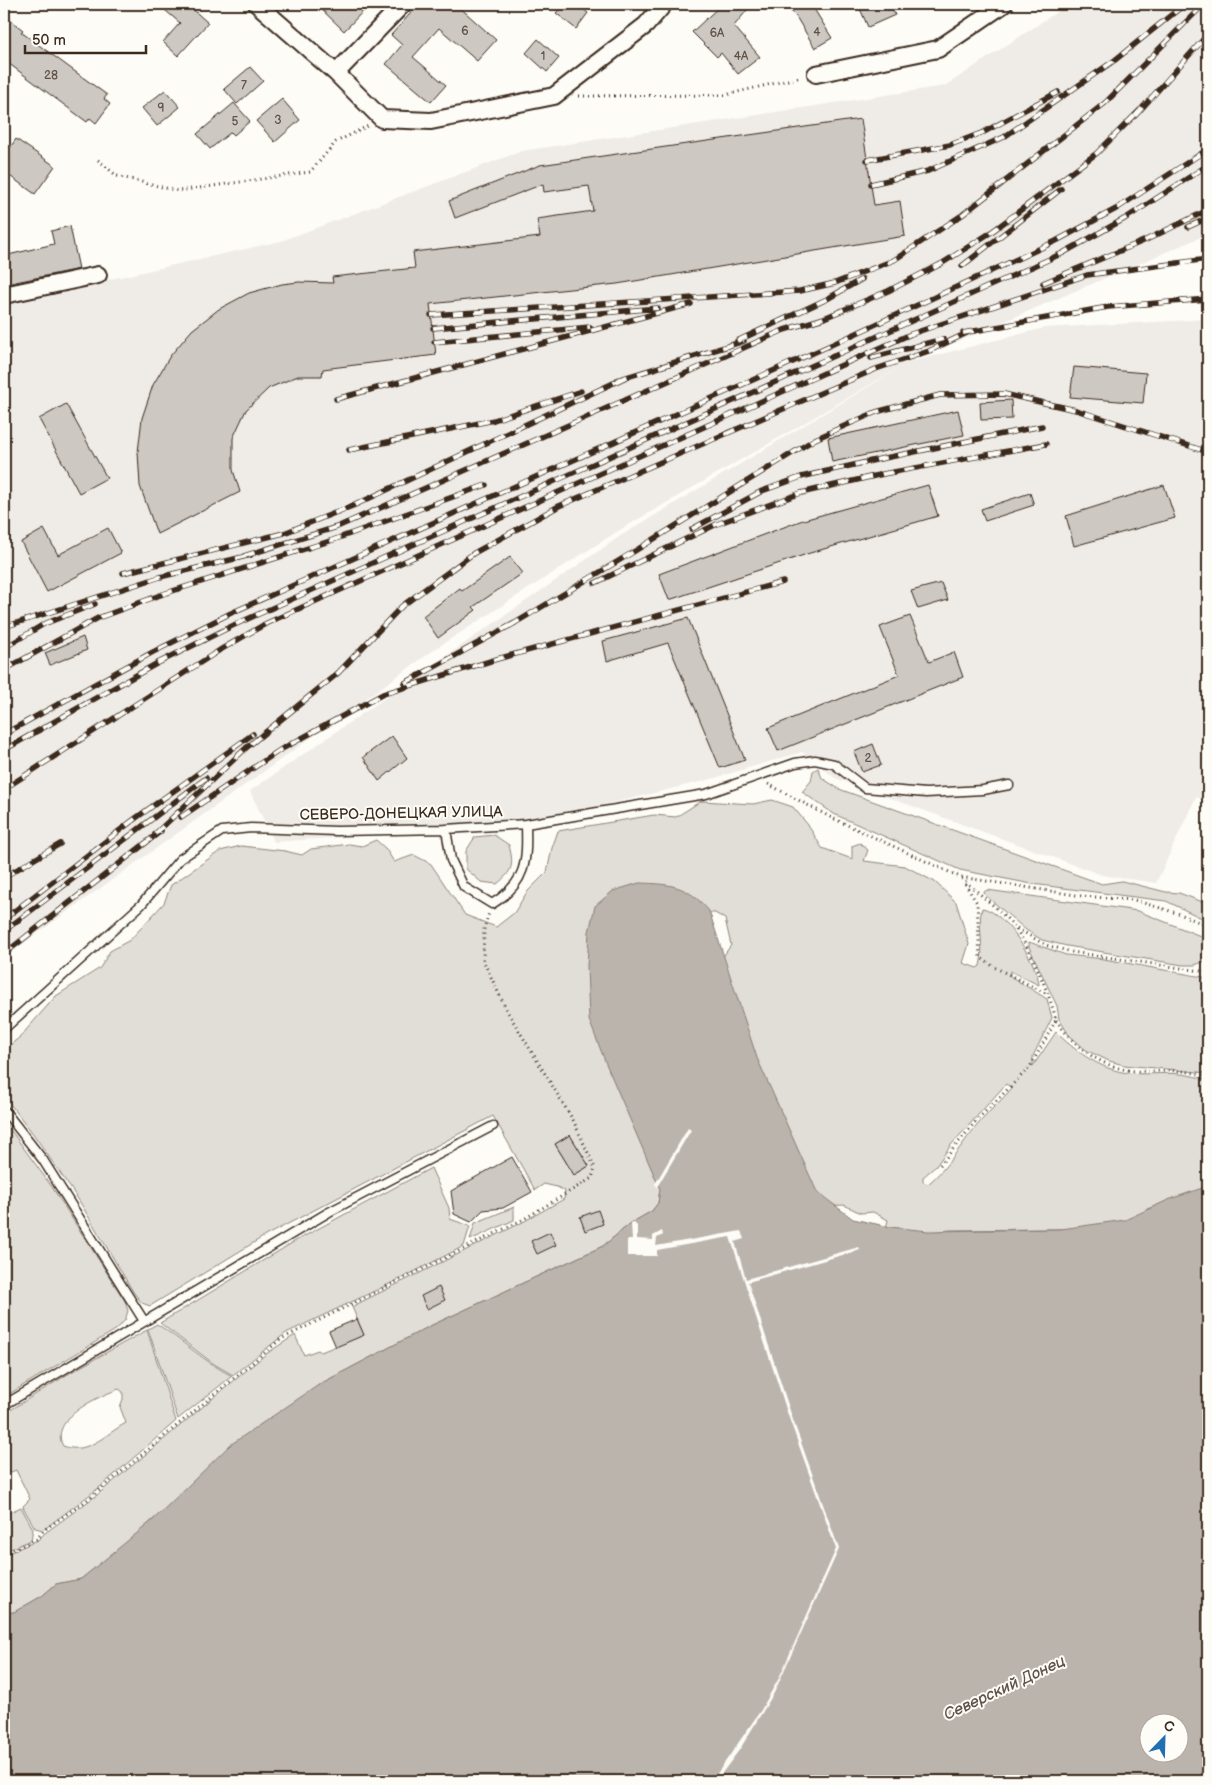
<svg xmlns="http://www.w3.org/2000/svg" width="1212" height="1785" font-family="'Balsamiq Sans',sans-serif">
	<style>
		.built { fill: #efece7 }
		.green { fill: #e1ded7; stroke: #8e847a; fill-rule: evenodd }
		.water { fill: #bbb4ad; stroke: #887d74; fill-rule: evenodd }
		.pier { fill: #fdfcf7 }
		.building { fill: #cdc8c2; stroke: #3b2a1e }
		.lines { fill: none; stroke-linecap: round; stroke-linejoin: round }
		.service-casing { stroke: #3b2a1e; stroke-width: 11 }
		.minor-casing { stroke: #3b2a1e; stroke-width: 20 }
		.path { stroke: #3b2a1e; stroke-width: 3; stroke-dasharray: 1 4; stroke-linecap: butt }
		.service { stroke: #fdfcf7; stroke-width: 8 }
		.minor { stroke: #fdfcf7; stroke-width: 16 }
		.rail-casing { stroke: #3b2a1e; stroke-width: 5.5 }
		.rail { stroke: #fdfcf7; stroke-width: 4; stroke-dasharray: 11; stroke-linecap: butt }
		.labels { text-anchor: middle; stroke-width: 4; stroke-linejoin: round; paint-order: stroke }
		.number-label { font-size: 12px; fill: #605247 }
		.street-label { font-size: 15px; fill: #3b2a1e; stroke: #fdfcf7 }
		.water-label { font-size: 16px; font-style: italic; fill: #615349; stroke: #fdfcf7 }
	</style>
	<rect width="100%" height="100%" fill="#fdfcf7"/>
	<filter id="ink" filterUnits="userSpaceOnUse"><feTurbulence type="fractalNoise" baseFrequency=".02" numOctaves="2"/><feDisplacementMap in="SourceGraphic" scale="10" xChannelSelector="R" yChannelSelector="G"/><feConvolveMatrix kernelMatrix="1 2 1 2 8 2 1 2 1" color-interpolation-filters="sRGB"/></filter>
	<g filter="url(#ink)">
		<path class="built" d="M 1069,4 L 1208,4 L 1208,234 L 910,362 L 1044,328 L 1208,319 L 1208,801 L 1196,797 L 1156,883 L 1102,875 L 835,778 L 802,752 L 708,780 L 526,824 L 274,842 L 250,791 L 622,535 L 906,364 L 618,531 L 438,647 L 4,957 L 4,303 L 281,241 L 522,151 L 945,86 Z"/>
		<path class="green" d="M 818,768 L 822,778 L 839,789 L 1102,884 L 1122,881 L 1166,892 L 1179,893 L 1208,904 L 1208,921 L 1166,901 L 1032,884 L 960,870 L 834,814 L 802,792 L 811,781 L 813,771 Z
			M 772,800 L 793,807 L 808,825 L 822,848 L 852,859 L 852,846 L 860,843 L 868,850 L 864,861 L 905,866 L 935,882 L 956,902 L 969,944 L 963,963 L 977,968 L 980,966 C 985,947 977,927 982,908 C 1005,911 1038,964 1039,985 L 1010,971 L 1010,976 L 1047,999 L 1052,1018 L 1033,1056 L 1033,1066 L 1056,1032 C 1074,1050 1097,1067 1122,1072 C 1142,1076 1162,1072 1181,1074 C 1190,1075 1199,1078 1208,1079 L 1208,1187 L 1147,1209 L 1146,1217 L 1138,1228 L 950,1230 L 884,1236 L 888,1220 L 873,1212 L 861,1213 L 844,1205 L 826,1206 L 806,1187 L 777,1119 L 722,958 L 731,945 L 725,919 L 715,913 L 700,913 L 643,1127 L 660,1189 L 658,1203 L 652,1211 L 631,1223 L 603,1246 L 430,1326 L 320,1384 L 190,1486 L 135,1536 L 81,1579 L 56,1584 L 42,1596 L 14,1612 L 4,1613 L 4,1555 L 38,1540 L 45,1533 L 97,1495 L 266,1354 L 295,1335 L 304,1355 L 318,1350 L 321,1352 L 364,1335 L 352,1307 L 355,1305 L 521,1223 L 564,1199 L 565,1191 L 557,1187 L 544,1184 L 535,1190 L 493,1116 L 263,1237 L 150,1306 L 142,1303 L 134,1293 L 78,1199 L 34,1135 L 4,1096 L 4,1050 L 20,1037 L 56,996 L 100,968 L 110,951 L 130,940 L 164,903 L 171,885 L 220,851 L 241,846 L 285,851 L 302,855 L 311,849 L 349,844 L 362,846 L 376,840 L 386,849 L 394,862 L 414,855 L 431,864 L 465,915 L 496,927 L 514,913 L 527,892 L 547,872 L 552,848 L 558,831 L 654,815 L 676,817 L 701,801 L 753,804 ZM 1006,1084 L 1012,1088 C 1002,1100 990,1110 980,1122 C 962,1142 949,1167 928,1184 L 923,1182 L 923,1177 L 936,1166 L 951,1145 ZM 570,1135 L 589,1166 L 574,1175 L 555,1144 Z
			M 494,835 L 509,845 C 514,865 513,871 497,884 L 481,882 L 466,869 L 466,851 L 475,837 Z
			M 987,890 L 1138,911 L 1208,939 L 1208,960 L 1195,965 L 1183,965 L 1067,946 L 1042,940 L 1026,930 L 985,895 L 984,892 Z
			M 1029,942 L 1066,955 L 1104,959 L 1208,978 L 1208,1073 L 1124,1065 L 1109,1061 L 1086,1050 L 1069,1035 L 1059,1019 L 1057,1006 L 1029,947 Z
			M 4,1121 L 52,1187 L 125,1301 L 128,1311 L 125,1320 L 117,1329 L 4,1397 Z
			M 431,1168 L 449,1208 L 450,1219 L 470,1226 L 464,1246 L 404,1277 L 286,1333 L 233,1375 L 214,1364 L 160,1323 L 297,1240 Z
			M 514,1207 L 514,1220 L 470,1240 L 475,1223 Z
			M 157,1324 C 183,1341 205,1362 232,1376 L 178,1419 L 148,1329 Z
			M 147,1330 L 176,1421 L 100,1487 L 43,1530 L 35,1528 L 24,1509 L 23,1506 L 30,1499 L 16,1470 L 4,1475 L 4,1414 L 73,1371 ZM 119,1389 L 123,1392 L 123,1399 L 120,1407 L 126,1423 C 104,1435 88,1455 63,1446 C 48,1419 99,1396 119,1389 Z
			M 21,1507 L 33,1529 L 31,1540 L 4,1552 L 4,1515 Z"/>
		<path class="water" d="M 639,883 C 672,884 687,885 709,911 L 757,1058 L 817,1192 L 853,1219 L 890,1227 L 928,1231 L 1061,1229 L 1125,1220 L 1168,1200 L 1208,1186 L 1208,1781 L 4,1781 L 4,1613 L 14,1612 L 42,1596 L 56,1584 L 81,1579 L 153,1520 L 230,1445 L 320,1384 L 430,1326 L 603,1246 L 631,1223 L 652,1211 L 658,1203 L 660,1189 L 607,1066 L 589,1020 L 587,966 L 589,932 L 595,906 L 613,891 ZM 1150,1722 L 1180,1722 L 1180,1752 L 1150,1752 Z"/>
		<path class="pier" d="M 688,1128 L 691,1130 L 657,1187 L 655,1184 Z
			M 633,1222 L 637,1226 L 637,1239 L 653,1240 L 653,1236 L 662,1231 L 663,1235 L 657,1238 L 656,1246 L 741,1231 L 744,1239 L 735,1242 L 746,1279 L 859,1247 L 860,1250 L 748,1282 L 792,1417 L 839,1549 L 774,1693 L 740,1749 L 716,1781 L 712,1781 L 761,1710 L 779,1678 L 836,1549 L 789,1418 L 730,1237 L 657,1250 L 657,1256 L 627,1256 L 627,1240 L 632,1240 L 631,1223 Z"/>
		<path class="building" d="M 158,4 L 187,4 L 208,23 L 178,56 L 163,42 L 180,23 Z
			M 316,4 L 370,4 L 344,31 Z
			M 419,4 L 456,4 L 496,40 L 477,61 L 439,28 L 413,57 L 446,85 L 431,102 L 386,64 L 402,45 L 391,35 Z
			M 564,4 L 577,4 L 588,13 L 576,29 L 556,13 Z
			M 722,4 L 752,4 L 734,26 L 760,57 L 738,74 L 721,53 L 717,57 L 692,32 Z
			M 783,4 L 811,4 L 832,38 L 815,48 L 795,15 Z
			M 858,4 L 890,4 L 895,15 L 868,27 Z
			M 9,19 L 23,30 L 21,32 L 107,95 L 104,99 L 110,104 L 96,123 L 90,118 L 87,122 L 8,63 L 10,60 L 4,55 L 4,27 Z
			M 538,39 L 559,58 L 547,72 L 526,53 Z
			M 250,67 L 263,81 L 237,104 L 224,89 Z
			M 165,90 L 180,107 L 157,126 L 142,108 Z
			M 282,99 L 300,120 L 275,142 L 256,121 Z
			M 234,103 L 250,121 L 234,135 L 231,132 L 210,149 L 197,134 Z
			M 861,119 L 874,205 L 900,201 L 905,236 L 617,284 L 430,304 L 436,355 L 323,369 L 322,376 L 298,376 L 269,388 L 246,410 L 233,438 L 233,470 L 240,492 L 157,534 L 140,486 L 138,452 L 142,418 L 153,385 L 170,356 L 192,330 L 219,309 L 249,293 L 282,284 L 299,282 L 333,283 L 332,277 L 415,268 L 413,252 L 540,237 L 537,219 L 593,211 L 589,186 L 544,192 L 543,184 L 455,218 L 449,201 L 540,165 Z
			M 16,139 L 55,166 L 35,194 L 4,172 L 4,156 Z
			M 70,226 L 79,269 L 6,284 L 4,256 L 54,244 L 51,231 Z
			M 1074,367 L 1146,373 L 1143,403 L 1070,397 Z
			M 1011,400 L 1012,419 L 981,420 L 980,402 Z
			M 66,404 L 107,478 L 79,493 L 39,419 Z
			M 958,410 L 964,435 L 832,462 L 828,438 Z
			M 928,485 L 938,516 L 810,553 L 669,600 L 659,574 L 800,521 Z
			M 1164,485 L 1175,518 L 1074,546 L 1066,516 Z
			M 1030,493 L 1034,505 L 985,521 L 981,509 Z
			M 108,528 L 121,553 L 47,592 L 21,542 L 44,529 L 58,555 Z
			M 510,557 L 523,573 L 473,607 L 476,610 L 438,638 L 423,616 L 460,588 L 462,591 Z
			M 941,583 L 948,600 L 918,609 L 911,591 Z
			M 910,616 L 929,662 L 954,652 L 963,677 L 778,751 L 768,728 L 899,675 L 880,627 Z
			M 688,618 L 745,760 L 720,768 L 668,643 L 607,661 L 603,641 Z
			M 83,637 L 87,650 L 50,665 L 45,653 Z
			M 392,736 L 407,758 L 379,781 L 363,757 Z
			M 873,744 L 881,765 L 862,772 L 854,752 Z
			M 570,1135 L 589,1166 L 574,1175 L 555,1144 Z
			M 512,1157 L 532,1192 L 503,1208 L 483,1210 L 471,1222 L 454,1214 L 451,1191 Z
			M 598,1210 L 603,1224 L 585,1231 L 580,1217 Z
			M 550,1232 L 556,1245 L 537,1254 L 531,1241 Z
			M 439,1287 L 445,1300 L 427,1309 L 421,1296 Z
			M 357,1319 L 364,1335 L 336,1347 L 329,1331 Z"/>
		<g class="lines">
			<g class="service-casing">
				<path id="service" d="M 446,829 L 451,860 L 464,887 L 492,904 C 527,883 527,861 526,824
					M 4,1029 L 141,905 L 180,859 L 222,831 L 251,828 L 337,831 L 446,829 L 526,824 L 706,794 L 795,763 L 815,760 L 834,764 L 865,788 L 926,793 L 983,790 L 1009,785
					M 4,1110 L 43,1160 L 144,1321
					M 4,1405 L 329,1212 L 493,1126"/>
			</g>
			<g class="minor-casing">
				<path id="minor" d="M 257,4 L 336,73 L 382,119 L 431,121 L 554,96 L 646,25 L 664,4
					M 336,73 L 403,4
					M 816,74 L 938,49 L 1004,4
					M 4,295 L 98,275"/>
			</g>
			<path class="path" d="M 579,96 L 725,95 L 801,77
				M 98,160 L 117,176 L 178,191 L 310,172 L 336,142 L 368,126
				M 768,784 L 830,817 L 960,877 L 1082,896 L 1134,900 L 1180,914 L 1208,926
				M 965,884 L 977,903 L 980,957 L 994,967 L 1047,994
				M 1017,928 L 1045,945 L 1072,952 L 1208,972
				M 1056,1020 C 1073,1045 1096,1064 1127,1070 C 1143,1073 1161,1070 1178,1071 C 1188,1071 1198,1074 1208,1076
				M 940,1165 L 976,1121 L 1030,1067 L 1056,1020 C 1051,997 1029,946 1015,928 C 1000,909 978,893 960,877
				M 4,1554 L 37,1539 L 44,1530 L 90,1498 L 281,1339 L 524,1219 L 592,1178 L 595,1168 L 573,1120 L 507,1011 L 483,960 L 484,928 L 489,913"/>
			<use href="#service" class="service"/>
			<use href="#minor" class="minor"/>
			<g class="rail-casing">
				<path id="rail" d="M 1135,116 L 1208,34
					M 867,160 L 950,145 L 984,132 L 1058,92
					M 871,184 L 928,171 L 1004,137 L 1115,60 L 1185,4
					M 1188,227 L 1208,218
					M 962,266 L 1061,189
					M 1043,283 L 1146,240 L 1208,210
					M 431,315 L 800,291 L 835,283 L 894,260 L 962,215 L 1105,103 L 1204,4
					M 433,328 L 658,308
					M 963,333 L 1108,307 L 1208,299
					M 737,341 L 827,299 L 862,279
					M 434,342 L 590,327
					M 871,358 L 943,339
					M 617,380 L 744,341
					M 336,399 L 691,304
					M 349,450 L 494,420 L 581,391
					M 692,529 L 762,491 L 801,477 L 880,459 L 1042,426
					M 244,556 L 337,527 L 784,330 L 824,318 L 888,291 L 941,264 L 990,233 L 1097,153 L 1140,110
					M 123,573 L 284,533 L 355,505 L 624,378
					M 595,583 L 717,524 L 801,493 L 883,474 L 1046,444
					M 510,626 L 630,554 L 815,439 L 876,412 L 940,395 L 1004,394 L 1076,410 L 1208,452
					M 4,627 L 160,577 L 251,555
					M 4,648 L 44,624 L 95,604
					M 4,670 L 98,618 L 163,594 L 333,540 L 486,485
					M 405,683 L 515,623
					M 4,734 L 153,652 L 231,613 L 833,344 L 1056,241 L 1116,209 L 1208,149
					M 4,750 L 156,664 L 232,626 L 1063,253 L 1126,218 L 1208,165
					M 4,789 L 220,650 L 267,623 L 911,334 L 1087,275 L 1208,259
					M 181,817 L 280,750 L 383,694 L 497,659 L 783,582
					M 155,834 L 246,748 L 338,673 L 402,606 L 474,553 L 559,506 L 876,369 L 929,351 L 969,332
					M 4,877 L 60,844
					M 4,919 L 136,818 L 253,734
					M 4,931 L 206,778
					M 4,954 L 161,831"/>
			</g>
			<use href="#rail" class="rail"/>
		</g>
	</g>
	<g class="labels">
		<g class="number-label">
			<text x="465" y="35">6</text>
			<text x="817" y="36">4</text>
			<text x="717" y="37">6А</text>
			<text x="543" y="60">1</text>
			<text x="741" y="60">4А</text>
			<text x="51" y="79">28</text>
			<text x="244" y="89">7</text>
			<text x="161" y="112">9</text>
			<text x="278" y="124">3</text>
			<text x="235" y="125">5</text>
			<text x="868" y="762">2</text>
		</g>
		<g class="street-label">
			<text transform="translate(401 813) rotate(-1)" y="5">СЕВЕРО-ДОНЕЦКАЯ УЛИЦА</text>
		</g>
		<g class="water-label">
			<text transform="translate(1004 1687) rotate(-25)" y="6">Северский Донец</text>
		</g>
	</g>
	<rect width="1212" height="1785" fill="none" stroke="#fdfcf7" stroke-width="20"/>
	<rect x="10" y="10" width="1192" height="1765" fill="none" stroke="#3b2a1e" stroke-width="2" filter="url(#ink)"/>
	<g transform="translate(1164 1738) rotate(23)"><circle r="24" fill="#fdfcf7" stroke="#afa8a0"/>
	<path d="M0-4L9 19L0 12L-9 19Z" fill="#1f6fb2"/>
	<text y="-8" font-size="14" font-weight="bold" text-anchor="middle" fill="#3b2a1e">С</text>
	</g>
	<path d="M25 45v8h121v-8" fill="none" stroke="#3b2a1e" stroke-width="2.5"/>
	<text x="32" y="45" font-size="15" fill="#3b2a1e" stroke="#fdfcf7" stroke-width="4" paint-order="stroke">50 m</text>
</svg>
